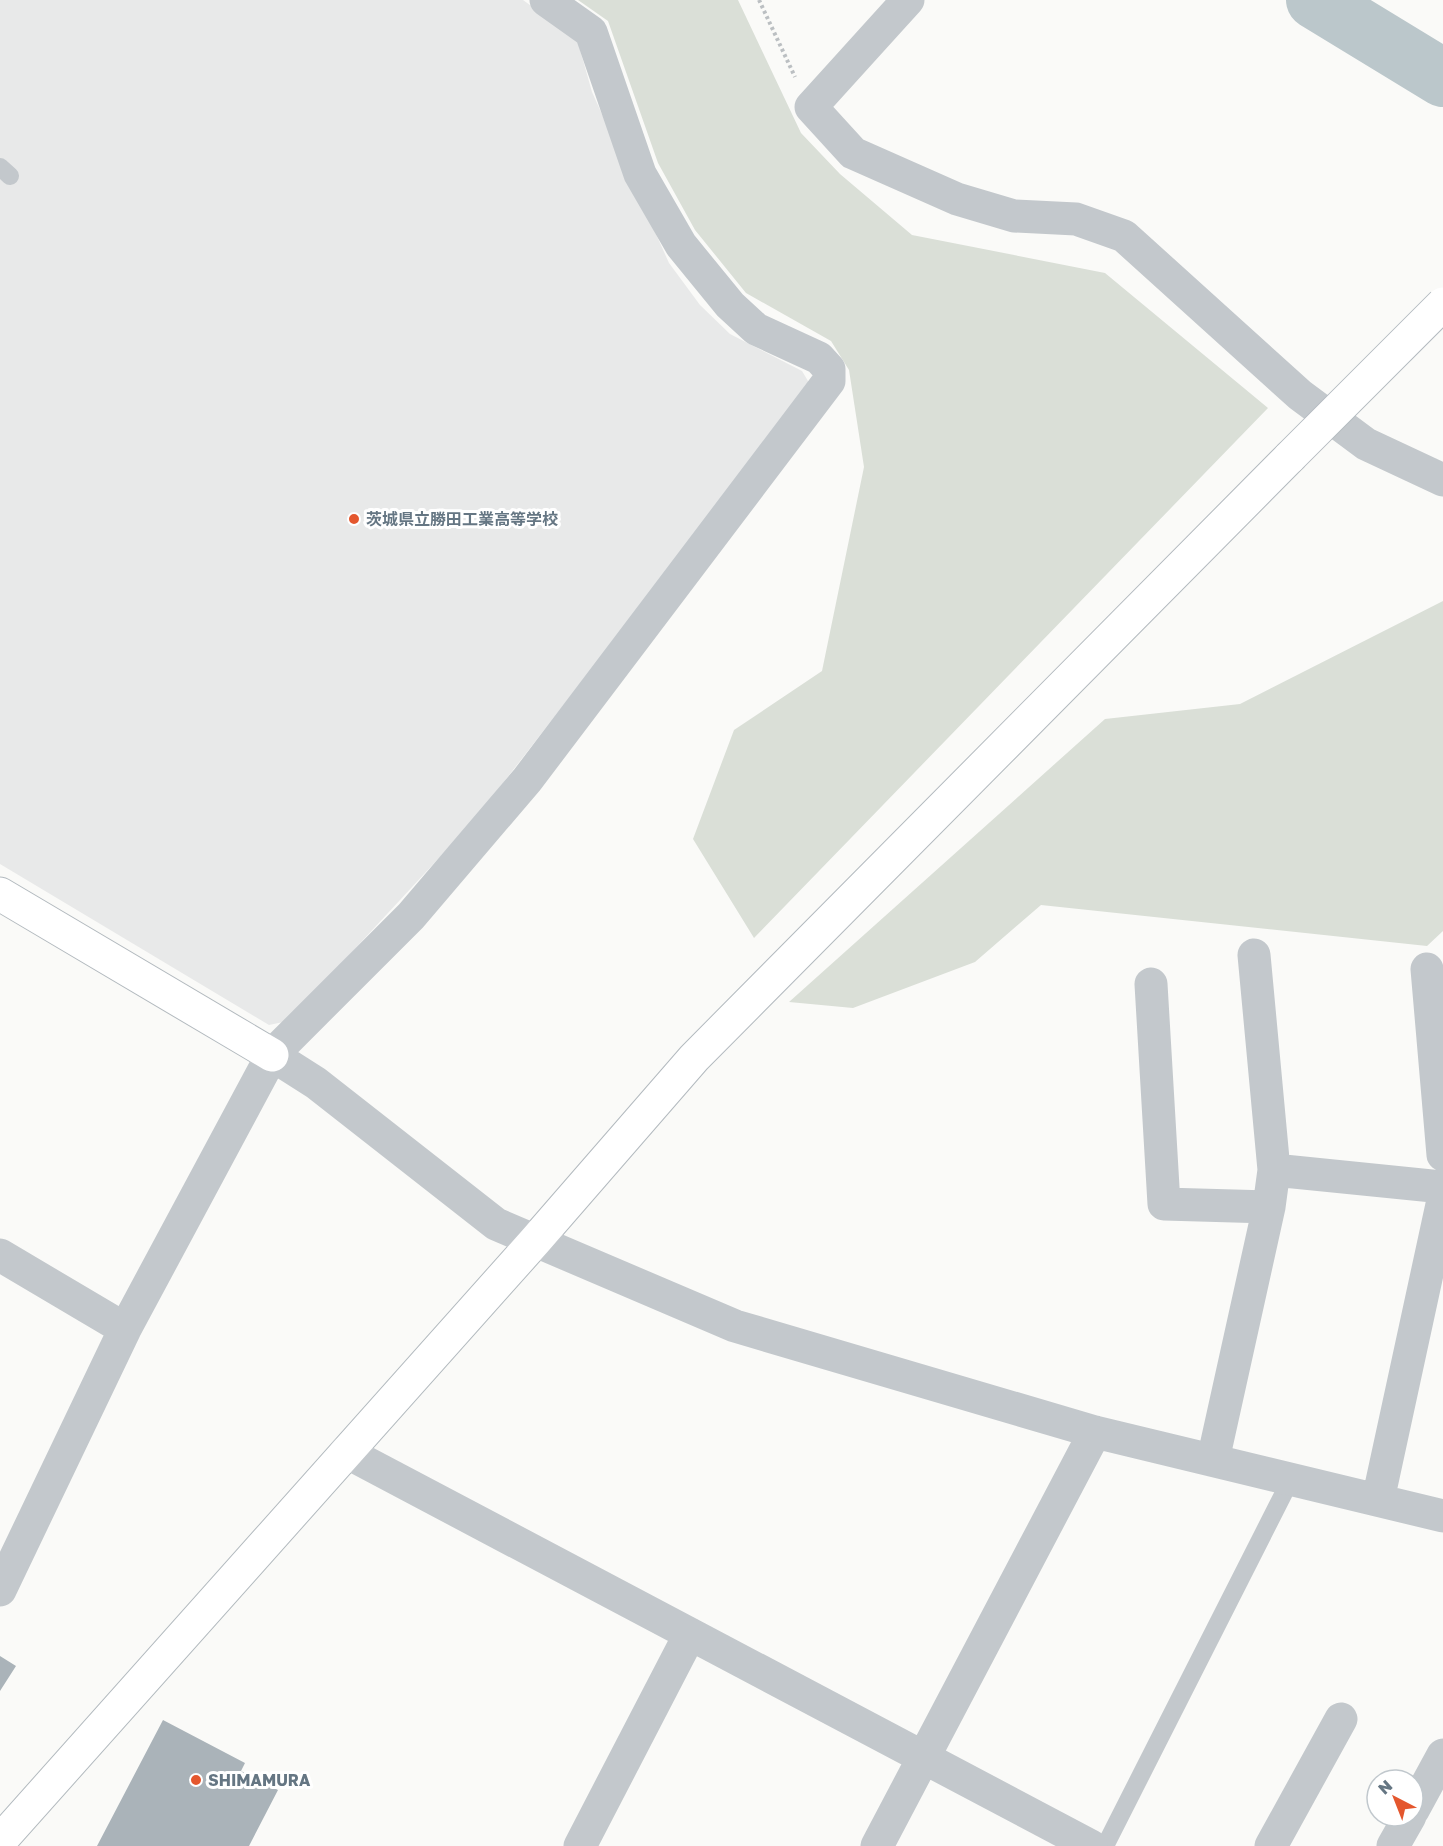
<svg xmlns="http://www.w3.org/2000/svg" width="1443" height="1846" font-family="'Golos Text','Noto Sans JP',sans-serif">
	<style>
		.built { fill: #e8e9e9 }
		.green { fill: #dadfd7 }
		.lines { fill: none; stroke-linecap: round; stroke-linejoin: round }
		.river { stroke: #bbc7cb; stroke-width: 58 }
		.building { fill: #aab3b9 }
		.secondary-casing { stroke: #b3babf; stroke-width: 35 }
		.path { stroke: #bbbfc2; stroke-width: 4; stroke-dasharray: 3 3; stroke-linecap: butt }
		.lane { stroke: #c3c8cc; stroke-width: 18 }
		.street { stroke: #c3c8cc; stroke-width: 33 }
		.secondary { stroke: #fff; stroke-width: 33 }
		.secondary-bridge-casing { stroke: #b3babf; stroke-width: 35; stroke-linecap: butt }
		.secondary-bridge { stroke: #fff; stroke-width: 33 }
		.poi-dot { fill: #e4572e; stroke: #fff; stroke-width: 2 }
		.labels { text-anchor: middle; stroke-width: 6; stroke-linejoin: round; paint-order: stroke }
		.poi-label { font-size: 16px; font-weight: bold; fill: #657683; stroke: #fff; text-anchor: start }
	</style>
	<rect width="100%" height="100%" fill="#fafaf8"/>
	<path class="built" d="M 0,0 L 523,0 L 577,39 L 592,92 L 669,263 L 700,305 L 730,334 L 802,371 L 811,386 L 475,819 L 288,1021 L 269,1025 L 0,864 Z"/>
	<path class="green" d="M 578,0 L 738,0 L 801,133 L 840,174 L 912,235 L 1105,273 L 1268,408 L 754,938 L 693,839 L 734,730 L 822,671 L 864,467 L 849,370 L 831,341 L 746,293 L 695,230 L 658,163 L 608,21 Z
		M 1443,601 L 1443,931 L 1427,946 L 1041,905 L 975,962 L 853,1008 L 789,1002 L 1105,719 L 1240,704 Z"/>
	<g class="lines">
		<path class="river" d="M 1315,0 L 1443,78"/>
	</g>
	<path class="building" d="M 0,1656 L 16,1666 L 0,1691 Z
		M 163,1720 L 245,1763 L 241,1771 L 278,1790 L 249,1846 L 97,1846 Z"/>
	<g class="lines">
		<g class="secondary-casing">
			<path id="secondary" d="M 0,894 L 272,1055
				M 0,1841 L 535,1241 L 694,1058 L 1290,457"/>
		</g>
		<path class="path" d="M 759,0 L 795,77"/>
		<path class="lane" d="M 0,167 L 10,176
			M 1105,1846 L 1291,1479"/>
		<path class="street" d="M 908,0 L 811,107 L 853,153 L 957,199 L 1014,216 L 1076,219 L 1124,236 L 1300,395 L 1366,444 L 1443,480
			M 1427,969 L 1443,1155
			M 1151,984 L 1164,1204 L 1269,1207
			M 272,1055 L 316,1083 L 496,1224 L 735,1326 L 1095,1432 L 1443,1516
			M 1274,1170 L 1443,1187
			M 0,1255 L 125,1329
			M 346,1452 L 1091,1846
			M 1213,1460 L 1269,1207 L 1274,1170 L 1254,955
			M 1378,1500 L 1443,1200
			M 0,1590 L 125,1329 L 272,1055 L 411,916 L 527,780 L 829,381 L 829,369 L 819,358 L 756,329 L 730,305 L 681,245 L 640,174 L 591,32 L 546,0
			M 1413,1810 L 1443,1755
			M 580,1846 L 690,1634
			M 877,1846 L 1095,1432
			M 1271,1846 L 1341,1719
			M 1393,1846 L 1410,1816"/>
		<use href="#secondary" class="secondary"/>
		<g class="secondary-bridge-casing">
			<path id="secondary-bridge" d="M 1290,457 L 1443,304"/>
		</g>
		<use href="#secondary-bridge" class="secondary-bridge"/>
	</g>
	<g class="poi-dot">
		<circle cx="354" cy="519" r="6"/>
		<circle cx="196" cy="1780" r="6"/>
	</g>
	<g class="labels">
		<g class="poi-label">
			<text x="366" y="525">茨城県立勝田工業高等学校</text>
			<text x="208" y="1786">SHIMAMURA</text>
		</g>
	</g>
	<g transform="translate(1395 1798) rotate(318)"><circle r="28" fill="#ffffff" stroke="#c1c8cd" stroke-width="1.5"/>
	<path d="M0-4.5L10 22L0 15L-10 22Z" fill="#e4572e"/>
	<text y="-9" font-size="16" font-weight="bold" text-anchor="middle" fill="#657683">N</text>
	</g>
</svg>
